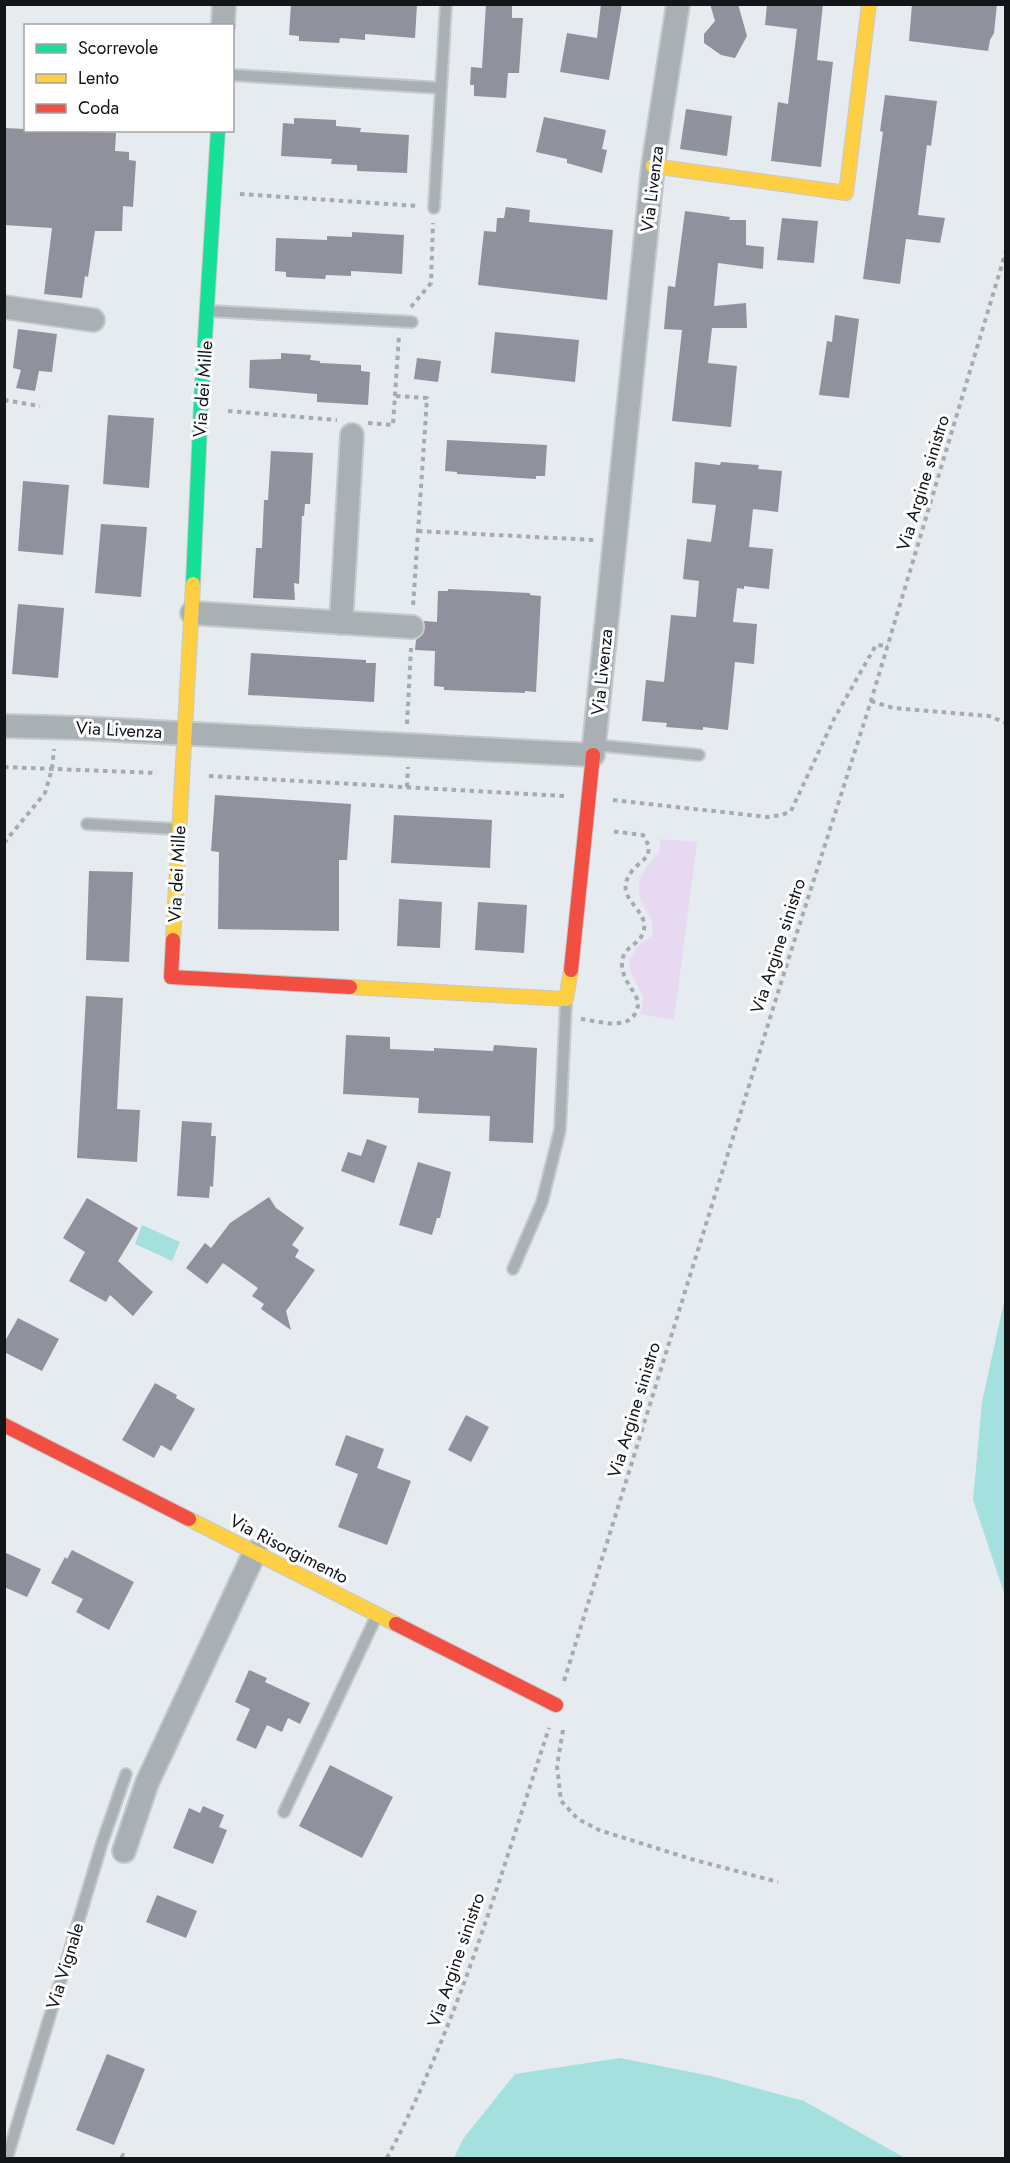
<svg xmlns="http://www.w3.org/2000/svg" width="1010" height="2163" font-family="Jost,sans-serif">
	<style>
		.green { fill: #e8d9f2 }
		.water { fill: #a4e0de }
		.building { fill: #90919d }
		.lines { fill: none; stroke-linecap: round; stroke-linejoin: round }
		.lane-casing { stroke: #c5c9cd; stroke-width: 14 }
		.street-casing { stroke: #c5c9cd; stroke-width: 26 }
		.fast-casing { stroke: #c5c9cd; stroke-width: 16 }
		.slow-casing { stroke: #c5c9cd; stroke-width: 16 }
		.jam-casing { stroke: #c5c9cd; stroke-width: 16 }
		.path { stroke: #a5abaf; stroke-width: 4; stroke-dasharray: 4.5 4.5; stroke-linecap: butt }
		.lane { stroke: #a8b0b4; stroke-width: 10 }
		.street { stroke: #a8b0b4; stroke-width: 22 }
		.fast { stroke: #16e098; stroke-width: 14 }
		.slow { stroke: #ffcf43; stroke-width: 14 }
		.jam { stroke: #f24e42; stroke-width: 14 }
		.labels { text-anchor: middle; stroke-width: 6; stroke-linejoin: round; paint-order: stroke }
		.street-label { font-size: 18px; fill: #131619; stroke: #fff }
	</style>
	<rect width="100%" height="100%" fill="#e6ebf0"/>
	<path class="green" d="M 660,839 L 697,842 L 674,1020 L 640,1014 C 648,993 638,992 632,974 C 630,970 630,965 629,960 L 639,945 L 652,936 C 655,915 645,914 640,897 C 634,879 649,863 660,851 Z"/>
	<path class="water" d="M 142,1225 L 180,1242 L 172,1261 L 135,1244 Z
		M 1005,1297 L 1005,1596 L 973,1500 L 982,1402 Z
		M 620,2058 L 711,2076 L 804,2101 L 905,2158 L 454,2158 L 463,2139 L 515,2074 Z"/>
	<path class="building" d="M 291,4 L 417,4 L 415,38 L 365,34 L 365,40 L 340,38 L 339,43 L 299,41 L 299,36 L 289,35 Z
		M 486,4 L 512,4 L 512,18 L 523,18 L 519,73 L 508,73 L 506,98 L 474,96 L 474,85 L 470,85 L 471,67 L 482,68 Z
		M 601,4 L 622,4 L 609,80 L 560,72 L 567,33 L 597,38 Z
		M 710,4 L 738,4 L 747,36 L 735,58 L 721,55 L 704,43 L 704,34 L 715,21 Z
		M 767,4 L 823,4 L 817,60 L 833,62 L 821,167 L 771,161 L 778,102 L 788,104 L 797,29 L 765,25 Z
		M 912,4 L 997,4 L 994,33 L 990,40 L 988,51 L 909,41 Z
		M 885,95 L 937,101 L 931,146 L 927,145 L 918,215 L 945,218 L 940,243 L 906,239 L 900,284 L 863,279 L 883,132 L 880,131 Z
		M 686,109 L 732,116 L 727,156 L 680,149 Z
		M 544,117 L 606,130 L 602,149 L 607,150 L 602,173 L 567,163 L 567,159 L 536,152 Z
		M 294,118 L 336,120 L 336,126 L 361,128 L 360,132 L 409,135 L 407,173 L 357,171 L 357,165 L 331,164 L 332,159 L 281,156 L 283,123 L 294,124 Z
		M 4,128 L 26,129 L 26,130 L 116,133 L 115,151 L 129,152 L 129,160 L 136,161 L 133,207 L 123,206 L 122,231 L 95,231 L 88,277 L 85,276 L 82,298 L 44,294 L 52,228 L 4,225 Z
		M 506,207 L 530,210 L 529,222 L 613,230 L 607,300 L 478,285 L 484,231 L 496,232 L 497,218 L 504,218 Z
		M 685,211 L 730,217 L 729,220 L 746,220 L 746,245 L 764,247 L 763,269 L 718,263 L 714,306 L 746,303 L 747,328 L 712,328 L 708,363 L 737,366 L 731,427 L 672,421 L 682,330 L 664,329 L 668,286 L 675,287 Z
		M 782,218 L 818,221 L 814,263 L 777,260 Z
		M 352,232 L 404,235 L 402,274 L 351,271 L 351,276 L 326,275 L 325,279 L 286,277 L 286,272 L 275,271 L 276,238 L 327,240 L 327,236 L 352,237 Z
		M 835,315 L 859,319 L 849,398 L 819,395 L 827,341 L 832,342 Z
		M 18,329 L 57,334 L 52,372 L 39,371 L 35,391 L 16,388 L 21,370 L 13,368 Z
		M 495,332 L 579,340 L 575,382 L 491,373 Z
		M 281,353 L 311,355 L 310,360 L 320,361 L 320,363 L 361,365 L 361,371 L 370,372 L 368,405 L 317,402 L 317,394 L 249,388 L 250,360 L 281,359 Z
		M 417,358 L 441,361 L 438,382 L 414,379 Z
		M 108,415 L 154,418 L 149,488 L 103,484 Z
		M 447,440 L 547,445 L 545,476 L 536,476 L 536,479 L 457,474 L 457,472 L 445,471 Z
		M 271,451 L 313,453 L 310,504 L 305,504 L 304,516 L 302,516 L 299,584 L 294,583 L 295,600 L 253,598 L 256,548 L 262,548 L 264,500 L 268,500 Z
		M 695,462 L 720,465 L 721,462 L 759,465 L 758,469 L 782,471 L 778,512 L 753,509 L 749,547 L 773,549 L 769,589 L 744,586 L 744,589 L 737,588 L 733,622 L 757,624 L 754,664 L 735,662 L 728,730 L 703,727 L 703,730 L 666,727 L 667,723 L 642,721 L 646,680 L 664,682 L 671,615 L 696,617 L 699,581 L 683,579 L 687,539 L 711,542 L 716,505 L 692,503 Z
		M 23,481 L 69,485 L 63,555 L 18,551 Z
		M 101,524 L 147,527 L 141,597 L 95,593 Z
		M 448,589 L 530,593 L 530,595 L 541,596 L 536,692 L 525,691 L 525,693 L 444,690 L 444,687 L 434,686 L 435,651 L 415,650 L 416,640 L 423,634 L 425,627 L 424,621 L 437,622 L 438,591 L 448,591 Z
		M 18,604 L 64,608 L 58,678 L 12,674 Z
		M 251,653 L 366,660 L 366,663 L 376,663 L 374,702 L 248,695 Z
		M 215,795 L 351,804 L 347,860 L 339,860 L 339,931 L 218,929 L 219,852 L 211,851 Z
		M 394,815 L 492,820 L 490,868 L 391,863 Z
		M 89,871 L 133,872 L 129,962 L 86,960 Z
		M 399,899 L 442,902 L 440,948 L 397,946 Z
		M 478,902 L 527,905 L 524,953 L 475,950 Z
		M 86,996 L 123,998 L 117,1109 L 140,1110 L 137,1162 L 77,1158 Z
		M 346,1035 L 390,1037 L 390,1049 L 434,1051 L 434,1048 L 493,1051 L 494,1045 L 537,1048 L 533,1143 L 489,1141 L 490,1116 L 418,1113 L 419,1098 L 343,1094 Z
		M 182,1121 L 212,1123 L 211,1136 L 216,1136 L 213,1187 L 210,1186 L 209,1198 L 177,1196 Z
		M 367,1139 L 387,1146 L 374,1183 L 341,1171 L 348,1152 L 361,1156 Z
		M 418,1162 L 451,1172 L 440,1218 L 437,1218 L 432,1235 L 399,1225 Z
		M 269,1197 L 276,1208 L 304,1228 L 292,1245 L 299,1250 L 295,1257 L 315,1270 L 286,1311 L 291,1330 L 261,1309 L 264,1304 L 252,1296 L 258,1288 L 223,1263 L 207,1284 L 186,1268 L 205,1243 L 211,1248 L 230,1223 Z
		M 87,1198 L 138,1228 L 118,1261 L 153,1292 L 133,1316 L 110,1295 L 106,1302 L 69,1281 L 85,1252 L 63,1238 Z
		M 18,1318 L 59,1339 L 42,1371 L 4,1352 L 4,1343 Z
		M 155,1383 L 177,1395 L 176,1398 L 195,1409 L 171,1451 L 161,1445 L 154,1458 L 122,1440 Z
		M 466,1415 L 489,1427 L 471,1462 L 448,1450 Z
		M 346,1435 L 384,1449 L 377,1468 L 411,1481 L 387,1545 L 338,1527 L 358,1474 L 335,1465 Z
		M 72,1550 L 134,1582 L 109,1630 L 76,1612 L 83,1599 L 51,1583 L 65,1557 L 67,1559 Z
		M 4,1552 L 41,1569 L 27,1597 L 4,1587 Z
		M 249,1670 L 267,1678 L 265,1682 L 310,1703 L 300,1724 L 288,1718 L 282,1732 L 267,1725 L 256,1749 L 236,1740 L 250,1709 L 235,1702 Z
		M 330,1765 L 393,1797 L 362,1858 L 299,1826 Z
		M 203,1806 L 224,1815 L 219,1827 L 227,1830 L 213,1864 L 173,1848 L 189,1808 L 200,1813 Z
		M 157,1895 L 197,1911 L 186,1938 L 146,1922 Z
		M 107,2054 L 145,2069 L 114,2145 L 76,2130 Z"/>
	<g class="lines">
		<g class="lane-casing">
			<path id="lane" d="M 232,75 L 441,88
				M 434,208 L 446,4
				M 208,311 L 412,322
				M 594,745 L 699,755
				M 87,824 L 177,829
				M 513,1269 L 542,1202 L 560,1130 L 566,1002
				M 284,1812 L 376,1617
				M 7,2158 L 102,1843 L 126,1774"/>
		</g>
		<g class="street-casing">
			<path id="street" d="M 223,26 L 224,4
				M 4,307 L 93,320
				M 192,613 L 412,627
				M 341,623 L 352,435
				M 4,726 L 81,728 L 593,755 L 653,166 L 678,4
				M 124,1851 L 147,1783 L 255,1552"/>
		</g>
		<g class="fast-casing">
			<path id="fast" d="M 193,584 L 201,403 L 218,130"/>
		</g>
		<g class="slow-casing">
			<path id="slow" d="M 653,166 L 846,193 L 869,4
				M 173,940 L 193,584
				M 350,987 L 566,999 L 571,970
				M 189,1519 L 396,1624"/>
		</g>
		<g class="jam-casing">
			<path id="jam" d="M 173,940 L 171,977 L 350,987
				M 571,970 L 593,755
				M 4,1425 L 189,1519
				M 396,1624 L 556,1705"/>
		</g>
		<path class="path" d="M 240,194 L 418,206
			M 411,307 L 431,283 L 433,223
			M 396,396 L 427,398 L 413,607
			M 4,400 L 40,406
			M 228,411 L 337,420
			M 368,423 L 393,425 L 399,335
			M 418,531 L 594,540
			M 871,701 L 893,708 L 989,716 L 1006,723
			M 407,724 L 411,648
			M 4,767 L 157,773
			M 209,776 L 564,796
			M 407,787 L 408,767
			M 613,800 L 767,817 L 782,815 L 791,811 L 834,719 L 876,645 L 888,646
			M 4,843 L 45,793 L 52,769 L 54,749
			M 581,1019 C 598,1021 627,1031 636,1012 C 638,1007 639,1003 637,999 C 632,987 623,980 622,966 C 621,946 638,947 643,933 C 652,908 610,900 632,871 C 636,866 643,861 648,855 L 649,846 L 643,835 L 610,831
			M 564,1681 L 785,970 L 871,701 L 1006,251
			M 563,1730 L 557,1766 L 561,1801 L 578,1819 L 599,1830 L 691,1859 L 778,1882
			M 121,2158 L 123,2155 L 125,2158
			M 387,2158 C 459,2023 501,1873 549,1728"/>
		<use href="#lane" class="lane"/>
		<use href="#street" class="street"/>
		<use href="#fast" class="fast"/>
		<use href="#slow" class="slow"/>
		<use href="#jam" class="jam"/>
	</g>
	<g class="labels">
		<g class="street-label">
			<text transform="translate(652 189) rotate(-83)" y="6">Via Livenza</text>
			<text transform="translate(203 389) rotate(-86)" y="6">Via dei Mille</text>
			<text transform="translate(923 483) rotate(-73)" y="6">Via Argine sinistro</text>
			<text transform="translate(602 672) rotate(-84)" y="6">Via Livenza</text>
			<text transform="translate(119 730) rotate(3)" y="6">Via Livenza</text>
			<text transform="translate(177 874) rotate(-87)" y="6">Via dei Mille</text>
			<text transform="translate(778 946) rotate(-72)" y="6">Via Argine sinistro</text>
			<text transform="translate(634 1410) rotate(-73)" y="6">Via Argine sinistro</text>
			<text transform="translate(289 1549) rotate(27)" y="6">Via Risorgimento</text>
			<text transform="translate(456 1960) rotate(-71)" y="6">Via Argine sinistro</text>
			<text transform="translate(65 1966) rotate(-73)" y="6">Via Vignale</text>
		</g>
	</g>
	<rect width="1010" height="2163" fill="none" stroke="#131619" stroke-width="12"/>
	<rect x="24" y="24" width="210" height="108" fill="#ffffff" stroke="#a1a2a3" stroke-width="1.5"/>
	<rect x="36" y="44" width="30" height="9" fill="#16e098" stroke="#a1a2a3" stroke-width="1.5"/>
	<text x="78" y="54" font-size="18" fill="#131619">Scorrevole</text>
	<rect x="36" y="74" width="30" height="9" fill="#ffcf43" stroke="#a1a2a3" stroke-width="1.5"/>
	<text x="78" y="84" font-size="18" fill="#131619">Lento</text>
	<rect x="36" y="104" width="30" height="9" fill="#f24e42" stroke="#a1a2a3" stroke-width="1.5"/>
	<text x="78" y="114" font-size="18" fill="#131619">Coda</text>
</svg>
